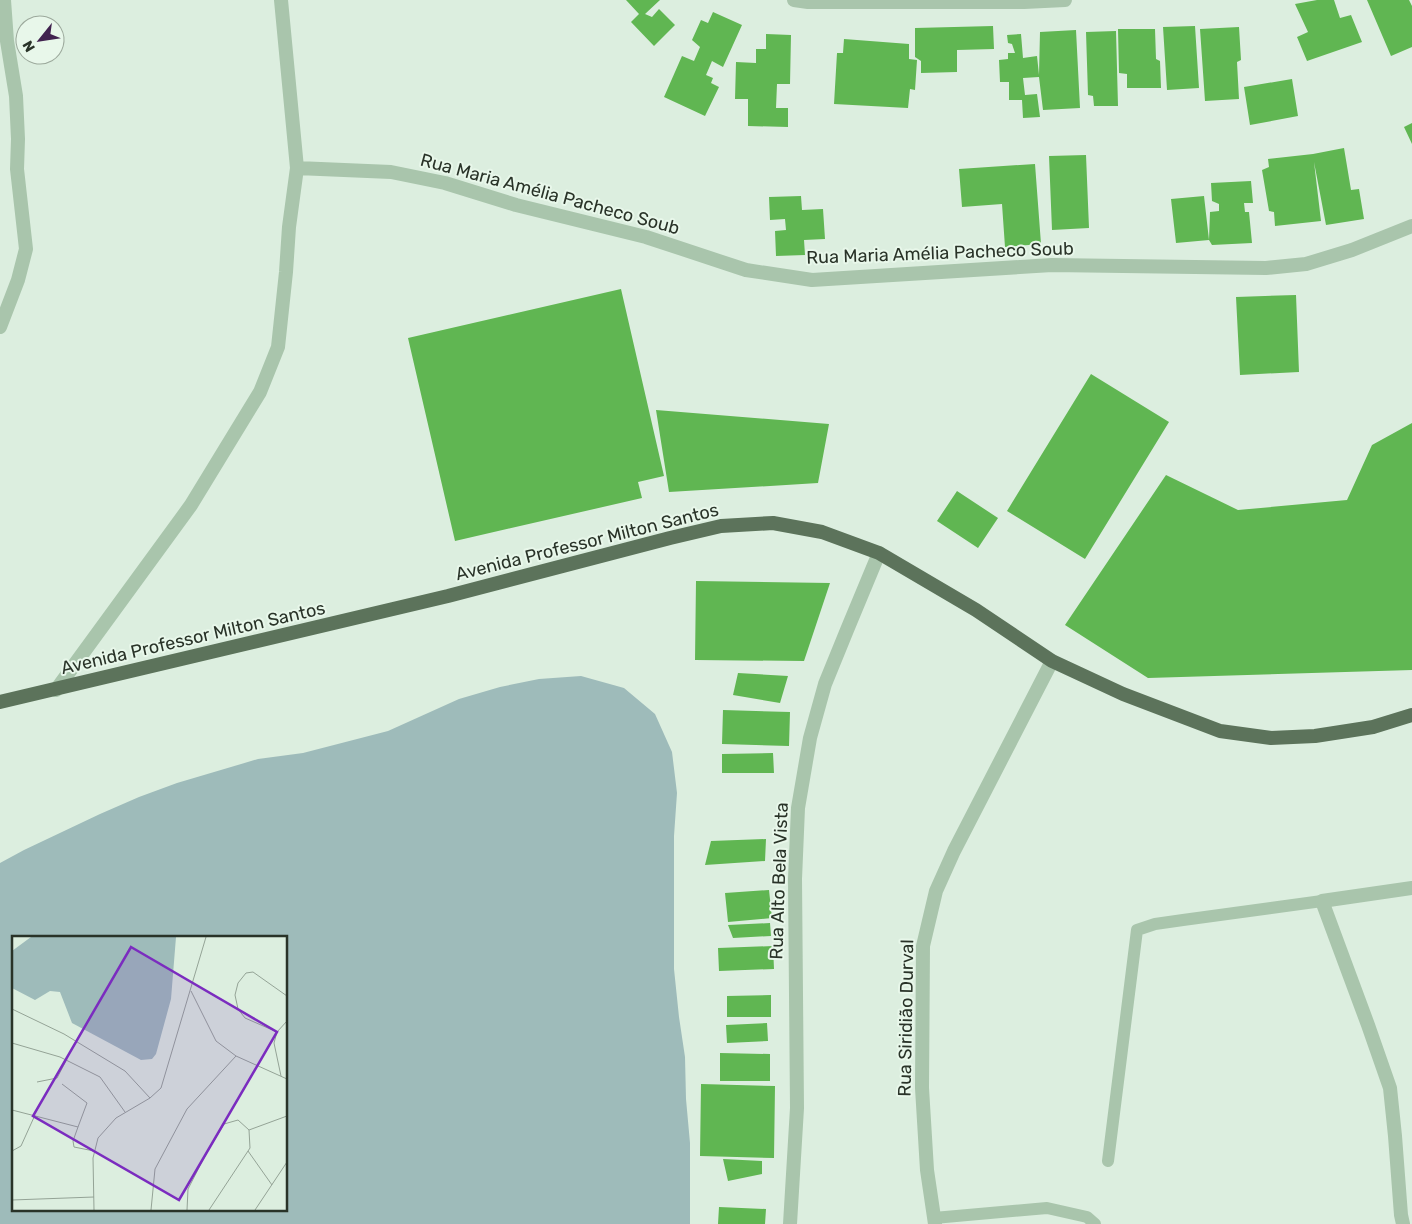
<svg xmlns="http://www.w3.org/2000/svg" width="1412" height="1224" font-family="Rubik,sans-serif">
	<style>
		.green { fill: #9ebbba; fill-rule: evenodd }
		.building { fill: #60b652 }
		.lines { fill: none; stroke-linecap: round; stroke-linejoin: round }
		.service { stroke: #a9c5ac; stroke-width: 12 }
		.minor { stroke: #a9c5ac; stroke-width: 14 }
		.primary { stroke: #5c735b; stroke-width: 14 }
		.labels { text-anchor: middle; stroke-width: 4; stroke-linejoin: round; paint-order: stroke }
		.street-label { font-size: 18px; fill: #293328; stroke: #e8f7ea }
		.inset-road { fill: none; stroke: #94a396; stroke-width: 1 }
		.view { fill: #7b2cbf; fill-opacity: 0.15; stroke: #7b2cbf; stroke-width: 2.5 }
		.inset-edge { fill: none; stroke: #293328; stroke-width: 2.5 }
	</style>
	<rect width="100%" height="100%" fill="#dceedf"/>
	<path class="green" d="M 581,676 L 624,688 L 655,714 L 672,752 L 677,793 L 674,836 L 674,969 L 679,1017 L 685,1057 L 686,1099 L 690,1143 L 690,1224 L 0,1224 L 0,863 L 24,850 L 100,814 L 139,797 L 177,783 L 258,759 L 303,753 L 388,731 L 459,699 L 500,687 L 539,679 ZM 14,938 L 286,938 L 286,1210 L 14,1210 Z"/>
	<path class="building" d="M 626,0 L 660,0 L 645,14 L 652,17 L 659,9 L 675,25 L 654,46 L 631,22 L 639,14 Z
		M 1317,0 L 1334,0 L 1340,18 L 1351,15 L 1362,42 L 1307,61 L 1297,37 L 1308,32 L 1295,4 Z
		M 1367,0 L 1409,0 L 1412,6 L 1412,47 L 1391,56 Z
		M 713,12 L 742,25 L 723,67 L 712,61 L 706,75 L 713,78 L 711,83 L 719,87 L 705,116 L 664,97 L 682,56 L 694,61 L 700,47 L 692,40 L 701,20 L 708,23 Z
		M 993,26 L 994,49 L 957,50 L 957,72 L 921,73 L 921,61 L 915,57 L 915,28 Z
		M 1195,26 L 1199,88 L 1167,90 L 1163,27 Z
		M 1239,27 L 1241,60 L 1237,62 L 1239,99 L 1205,101 L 1200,29 Z
		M 1118,29 L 1155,29 L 1156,59 L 1160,61 L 1161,88 L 1127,88 L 1127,74 L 1119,73 Z
		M 1076,30 L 1080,108 L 1043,110 L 1039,77 L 1023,78 L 1025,95 L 1037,94 L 1040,117 L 1023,118 L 1022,100 L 1009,100 L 1009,82 L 1000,82 L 999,60 L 1008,59 L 1008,53 L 1015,53 L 1012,44 L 1008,43 L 1007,35 L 1021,34 L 1023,58 L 1037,56 L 1039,75 L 1040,32 Z
		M 1116,31 L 1118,106 L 1094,106 L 1093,96 L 1088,95 L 1086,32 Z
		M 766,34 L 791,35 L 790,84 L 777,84 L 776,108 L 788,108 L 788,127 L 748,126 L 748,99 L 735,99 L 736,62 L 756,63 L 756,49 L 766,49 Z
		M 844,39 L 909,44 L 909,59 L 917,60 L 915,90 L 910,89 L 908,108 L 834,104 L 837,53 L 843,53 Z
		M 1292,79 L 1298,116 L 1250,125 L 1244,87 Z
		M 1412,123 L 1412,144 L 1404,127 Z
		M 1344,148 L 1351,190 L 1359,189 L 1364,219 L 1326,225 L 1314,162 L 1321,221 L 1275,226 L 1274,212 L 1269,211 L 1262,170 L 1269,167 L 1268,159 L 1313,154 Z
		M 1086,155 L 1089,228 L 1052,230 L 1049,156 Z
		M 1035,164 L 1041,244 L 1005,247 L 1002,204 L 962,207 L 959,169 Z
		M 1251,181 L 1253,203 L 1244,203 L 1245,212 L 1249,212 L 1252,243 L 1212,245 L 1209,240 L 1210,212 L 1219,211 L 1219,204 L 1212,201 L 1211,183 Z
		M 801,196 L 802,210 L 823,209 L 825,239 L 804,240 L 805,255 L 776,256 L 775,231 L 786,230 L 785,219 L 770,220 L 769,197 Z
		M 1204,196 L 1209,240 L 1176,243 L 1171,199 Z
		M 621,289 L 664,476 L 638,482 L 642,498 L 455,541 L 408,338 Z
		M 1296,295 L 1299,372 L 1240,375 L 1236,297 Z
		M 1091,374 L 1169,422 L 1085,559 L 1007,511 Z
		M 656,410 L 829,424 L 818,483 L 669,492 Z
		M 1412,423 L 1412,670 L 1148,678 L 1065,625 L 1166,475 L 1238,510 L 1347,500 L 1372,445 Z
		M 957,491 L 998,518 L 978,548 L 937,521 Z
		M 696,581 L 830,583 L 804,661 L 695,660 Z
		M 738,673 L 788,676 L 780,703 L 733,695 Z
		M 723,710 L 790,712 L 789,746 L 722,744 Z
		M 773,753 L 774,773 L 722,773 L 722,754 Z
		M 766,839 L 765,861 L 705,865 L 711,841 Z
		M 769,890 L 772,918 L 728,922 L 725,893 Z
		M 770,923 L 771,936 L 733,938 L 728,925 Z
		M 773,946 L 774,969 L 719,971 L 718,948 Z
		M 771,995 L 771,1017 L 727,1017 L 727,996 Z
		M 767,1023 L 768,1041 L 727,1043 L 726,1025 Z
		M 720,1053 L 770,1054 L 770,1081 L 720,1081 Z
		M 701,1084 L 775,1086 L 774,1158 L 700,1156 Z
		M 723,1159 L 762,1161 L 762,1174 L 728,1181 Z
		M 719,1207 L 766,1209 L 765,1224 L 718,1224 Z"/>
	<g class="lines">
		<path class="service" d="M 1108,1161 L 1137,930 L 1155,924 L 1183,920 L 1322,901
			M 934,1218 L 1047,1208 L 1087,1217 L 1095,1224"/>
		<path class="minor" d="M 794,0 L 808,2 L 1024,2 L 1065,0
			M 297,168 L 391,172 L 445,183 L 516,205 L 646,237 L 746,270 L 812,280 L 1052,265 L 1266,268 L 1306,264 L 1352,250 L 1412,226
			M 0,327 L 18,280 L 26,249 L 17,169 L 18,139 L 16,96 L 7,41 L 4,0
			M 56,690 L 191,505 L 260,392 L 278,347 L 286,272 L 289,227 L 297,168 L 281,0
			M 790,1224 L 797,1108 L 795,879 L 798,808 L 810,738 L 825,684 L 847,630 L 879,553
			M 935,1224 L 927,1170 L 922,1088 L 923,946 L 936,891 L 954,851 L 1052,661
			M 1403,1224 L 1401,1215 L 1395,1136 L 1390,1088 L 1368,1025 L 1322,901 L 1412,888"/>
		<path class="primary" d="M 0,702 L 448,596 L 670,538 L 721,526 L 773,523 L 822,532 L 879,553 L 976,610 L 1052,661 L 1123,694 L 1220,731 L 1271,738 L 1315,736 L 1373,727 L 1412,715"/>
	</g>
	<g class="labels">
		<g class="street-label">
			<text transform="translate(550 194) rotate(15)" y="6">Rua Maria Amélia Pacheco Soub</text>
			<text transform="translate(940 253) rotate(-2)" y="6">Rua Maria Amélia Pacheco Soub</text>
			<text transform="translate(587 542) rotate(-14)" y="6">Avenida Professor Milton Santos</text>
			<text transform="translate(193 638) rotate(-13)" y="6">Avenida Professor Milton Santos</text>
			<text transform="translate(779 881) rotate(-88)" y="6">Rua Alto Bela Vista</text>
			<text transform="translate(906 1018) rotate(-89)" y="6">Rua Siridião Durval</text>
		</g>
	</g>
	<g transform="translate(12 936)">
		<rect width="275" height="275" fill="#dceedf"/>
		<path d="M 19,1 L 164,1 L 159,63 L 144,118 L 140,123 L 129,124 L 60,87 L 48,56 L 38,55 L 23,64 L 0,52 L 0,15 Z" fill="#9ebbba"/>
		<path class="inset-road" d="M 179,55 L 204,105 L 224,120 L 275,143M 0,73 L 52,98 L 113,135 L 138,162M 265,96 L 233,82 L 226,73 L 223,59 L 226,47 L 234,37 L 241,36 L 275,60M 0,107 L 48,121 L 88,141 L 113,176M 269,140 L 262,107 L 265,96 L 275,85M 25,146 L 45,142 L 55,123M 50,148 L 75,167 L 66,191M 0,174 L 66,191 L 61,205 L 62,211 L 82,215M 237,194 L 275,180M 0,215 L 9,210 L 23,179M 236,215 L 260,249M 0,264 L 82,261M 82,274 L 81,222 L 86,202 L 104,182 L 138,162 L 149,152 L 194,1M 139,274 L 143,233 L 175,173 L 224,120M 175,274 L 176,253 L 194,218 L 212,188 L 226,184 L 237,194 L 238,212 L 197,274M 243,274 L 275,226"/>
		<path class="view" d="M 119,11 L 265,96 L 167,264 L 21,180 Z"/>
		<rect width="275" height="275" class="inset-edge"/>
	</g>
	<g transform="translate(40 40) rotate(240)"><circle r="24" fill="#e8f7ea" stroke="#9ca99c"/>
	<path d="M0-4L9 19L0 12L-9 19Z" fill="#41234f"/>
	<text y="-8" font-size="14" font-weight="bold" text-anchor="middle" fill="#293328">N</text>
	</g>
</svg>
